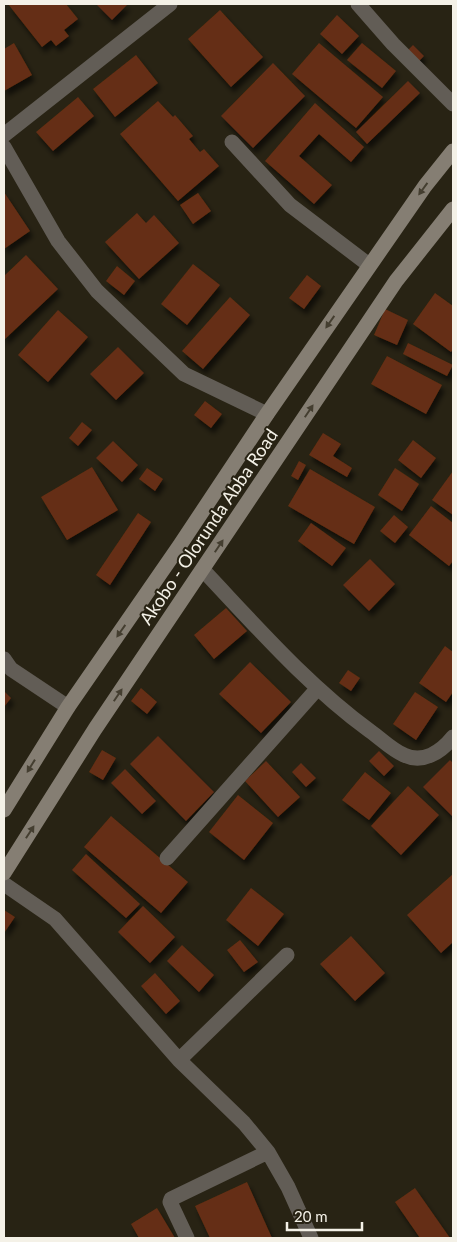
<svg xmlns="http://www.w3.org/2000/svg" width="457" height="1242" font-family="Lato,sans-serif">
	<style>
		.building { fill: #652f13; filter: url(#shadow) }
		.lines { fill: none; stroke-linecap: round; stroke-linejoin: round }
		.street { stroke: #625d56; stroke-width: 15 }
		.secondary { stroke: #857e73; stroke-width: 15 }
		.oneway { fill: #443e30 }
		.labels { text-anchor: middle; stroke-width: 4; stroke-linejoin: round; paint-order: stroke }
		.street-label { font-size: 18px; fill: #f4f1e7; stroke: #282314 }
	</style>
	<defs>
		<filter id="shadow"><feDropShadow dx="3" dy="5.5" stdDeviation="2.5" flood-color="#0009"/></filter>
	</defs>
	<rect width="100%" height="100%" fill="#282314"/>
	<path class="building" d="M 8,4 L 66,4 L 78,19 L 64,30 L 69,36 L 56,46 L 51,40 L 42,47 Z
		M 96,4 L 128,4 L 112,20 Z
		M 220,10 L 263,57 L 231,87 L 188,39 Z
		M 337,15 L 359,36 L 342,54 L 320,34 Z
		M 14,43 L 32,75 L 4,91 L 4,49 Z
		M 319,43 L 383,97 L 356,128 L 292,74 Z
		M 362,43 L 396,71 L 382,88 L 347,60 Z
		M 413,45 L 424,56 L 417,63 L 407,51 Z
		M 136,55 L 158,83 L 115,117 L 93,89 Z
		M 273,63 L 305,96 L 253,148 L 221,116 Z
		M 408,81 L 420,93 L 367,144 L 356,132 Z
		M 78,97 L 94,116 L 53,151 L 36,132 Z
		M 158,101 L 173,117 L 175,115 L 193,136 L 189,139 L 200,152 L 204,149 L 219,166 L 178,201 L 120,134 Z
		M 315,103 L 364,147 L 351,162 L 319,134 L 299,156 L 332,185 L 314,204 L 265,161 Z
		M 4,192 L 30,231 L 4,249 Z
		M 198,193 L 211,211 L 193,224 L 180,205 Z
		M 137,213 L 146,223 L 154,215 L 179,243 L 139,279 L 105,242 Z
		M 26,255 L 58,289 L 4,340 L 4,276 Z
		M 193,264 L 220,285 L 187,325 L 161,304 Z
		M 117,266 L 135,281 L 124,295 L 106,281 Z
		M 307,275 L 321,286 L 304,309 L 289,298 Z
		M 435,293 L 453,306 L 453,349 L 451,352 L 413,324 Z
		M 230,297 L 250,315 L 203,369 L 182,351 Z
		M 385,309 L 408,320 L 397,345 L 374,335 Z
		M 58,310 L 88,337 L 48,382 L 18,355 Z
		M 408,343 L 453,365 L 447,376 L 403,354 Z
		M 118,347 L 144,373 L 116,400 L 90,374 Z
		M 387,356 L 442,385 L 426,414 L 371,384 Z
		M 205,401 L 222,414 L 211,428 L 194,415 Z
		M 82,422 L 92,430 L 78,446 L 69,438 Z
		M 323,433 L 341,444 L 333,456 L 352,468 L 347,477 L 309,455 Z
		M 413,440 L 436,458 L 421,478 L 398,460 Z
		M 113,441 L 138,465 L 122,482 L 96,458 Z
		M 299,461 L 306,465 L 298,480 L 291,476 Z
		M 92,467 L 118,510 L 67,540 L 41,497 Z
		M 147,468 L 163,479 L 155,491 L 139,479 Z
		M 395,468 L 419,484 L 402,511 L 378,495 Z
		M 310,469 L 375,507 L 354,544 L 288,506 Z
		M 453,471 L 453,515 L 432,500 Z
		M 431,506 L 453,523 L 453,561 L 449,566 L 409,535 Z
		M 138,513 L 151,522 L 110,585 L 96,575 Z
		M 394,515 L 408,527 L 395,543 L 380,531 Z
		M 311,523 L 346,548 L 332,566 L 298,541 Z
		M 370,559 L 395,584 L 369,611 L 343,585 Z
		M 226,608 L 247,631 L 214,659 L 194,635 Z
		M 445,646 L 453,652 L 453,692 L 446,702 L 419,683 Z
		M 250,662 L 291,702 L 261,733 L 219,694 Z
		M 348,670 L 360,678 L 351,691 L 339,683 Z
		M 141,688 L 157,702 L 147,714 L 131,701 Z
		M 4,691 L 11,698 L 4,707 Z
		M 415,692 L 438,707 L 416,740 L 393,724 Z
		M 158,736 L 214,792 L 186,821 L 130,764 Z
		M 102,750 L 116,758 L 103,780 L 89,772 Z
		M 379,751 L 394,766 L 384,776 L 369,761 Z
		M 450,760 L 453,763 L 453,817 L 423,787 Z
		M 266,761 L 300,797 L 278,817 L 245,781 Z
		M 301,763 L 316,778 L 306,787 L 292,772 Z
		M 125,769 L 156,801 L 142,814 L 111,783 Z
		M 365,772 L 391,793 L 369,820 L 342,800 Z
		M 408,786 L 439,815 L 401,855 L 371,826 Z
		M 238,795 L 273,823 L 244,860 L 209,832 Z
		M 111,816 L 188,882 L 161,913 L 84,847 Z
		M 86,854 L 140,904 L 126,918 L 72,870 Z
		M 453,874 L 453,942 L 441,953 L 407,915 Z
		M 251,888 L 284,914 L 258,946 L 226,920 Z
		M 143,906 L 175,937 L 150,963 L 118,932 Z
		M 4,910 L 15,917 L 4,933 Z
		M 351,936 L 385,973 L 355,1001 L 320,964 Z
		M 240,940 L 258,962 L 244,972 L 227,950 Z
		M 182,945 L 214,975 L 199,992 L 167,961 Z
		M 155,973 L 180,1001 L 166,1014 L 141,986 Z
		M 247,1182 L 272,1238 L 210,1238 L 195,1206 Z
		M 415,1188 L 450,1238 L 420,1238 L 395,1202 Z
		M 157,1208 L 175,1238 L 139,1238 L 131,1224 Z"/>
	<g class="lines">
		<path class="street" d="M 358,4 L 393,44 L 453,104
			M 4,135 L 170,4
			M 232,142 L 290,205 L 369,265
			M 4,147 L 58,241 L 97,291 L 184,374 L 267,414
			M 203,570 C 256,626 307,685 370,731 C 380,738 392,750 404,755 C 423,764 441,752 453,737
			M 4,659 L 11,669 L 68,707
			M 167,858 L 317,689
			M 4,884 L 55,919 L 179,1060 L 244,1123 L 268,1152 L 288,1187 L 311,1238
			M 179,1060 L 287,955
			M 187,1238 L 170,1202 L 171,1199 L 268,1152"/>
		<path class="secondary" d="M 4,810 L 68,707 L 180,545 L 267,414 L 425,186 L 453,151
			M 4,873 L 95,729 L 396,281 L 453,209"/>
	</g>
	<defs><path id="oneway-solid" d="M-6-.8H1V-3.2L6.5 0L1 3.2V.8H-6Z" transform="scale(1.25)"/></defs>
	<g class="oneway">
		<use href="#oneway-solid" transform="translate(423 189) rotate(126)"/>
		<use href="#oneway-solid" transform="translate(330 322) rotate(125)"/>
		<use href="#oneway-solid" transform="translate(309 411) rotate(-56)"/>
		<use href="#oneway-solid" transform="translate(219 546) rotate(-56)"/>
		<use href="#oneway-solid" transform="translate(121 631) rotate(125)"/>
		<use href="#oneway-solid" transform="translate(118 695) rotate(-56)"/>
		<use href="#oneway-solid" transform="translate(31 766) rotate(122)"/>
		<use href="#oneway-solid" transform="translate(30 832) rotate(-57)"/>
	</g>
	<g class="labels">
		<g class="street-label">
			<text transform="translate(209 527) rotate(-56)" y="6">Akobo - Olorunda Abba Road</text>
		</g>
	</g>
	<rect width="457" height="1242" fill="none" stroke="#f4f1e7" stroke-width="10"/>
	<path d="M287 1222v8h75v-8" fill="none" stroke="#f4f1e7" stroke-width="2.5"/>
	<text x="294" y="1222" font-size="15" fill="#f4f1e7" stroke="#282314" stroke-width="4" paint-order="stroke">20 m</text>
</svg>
